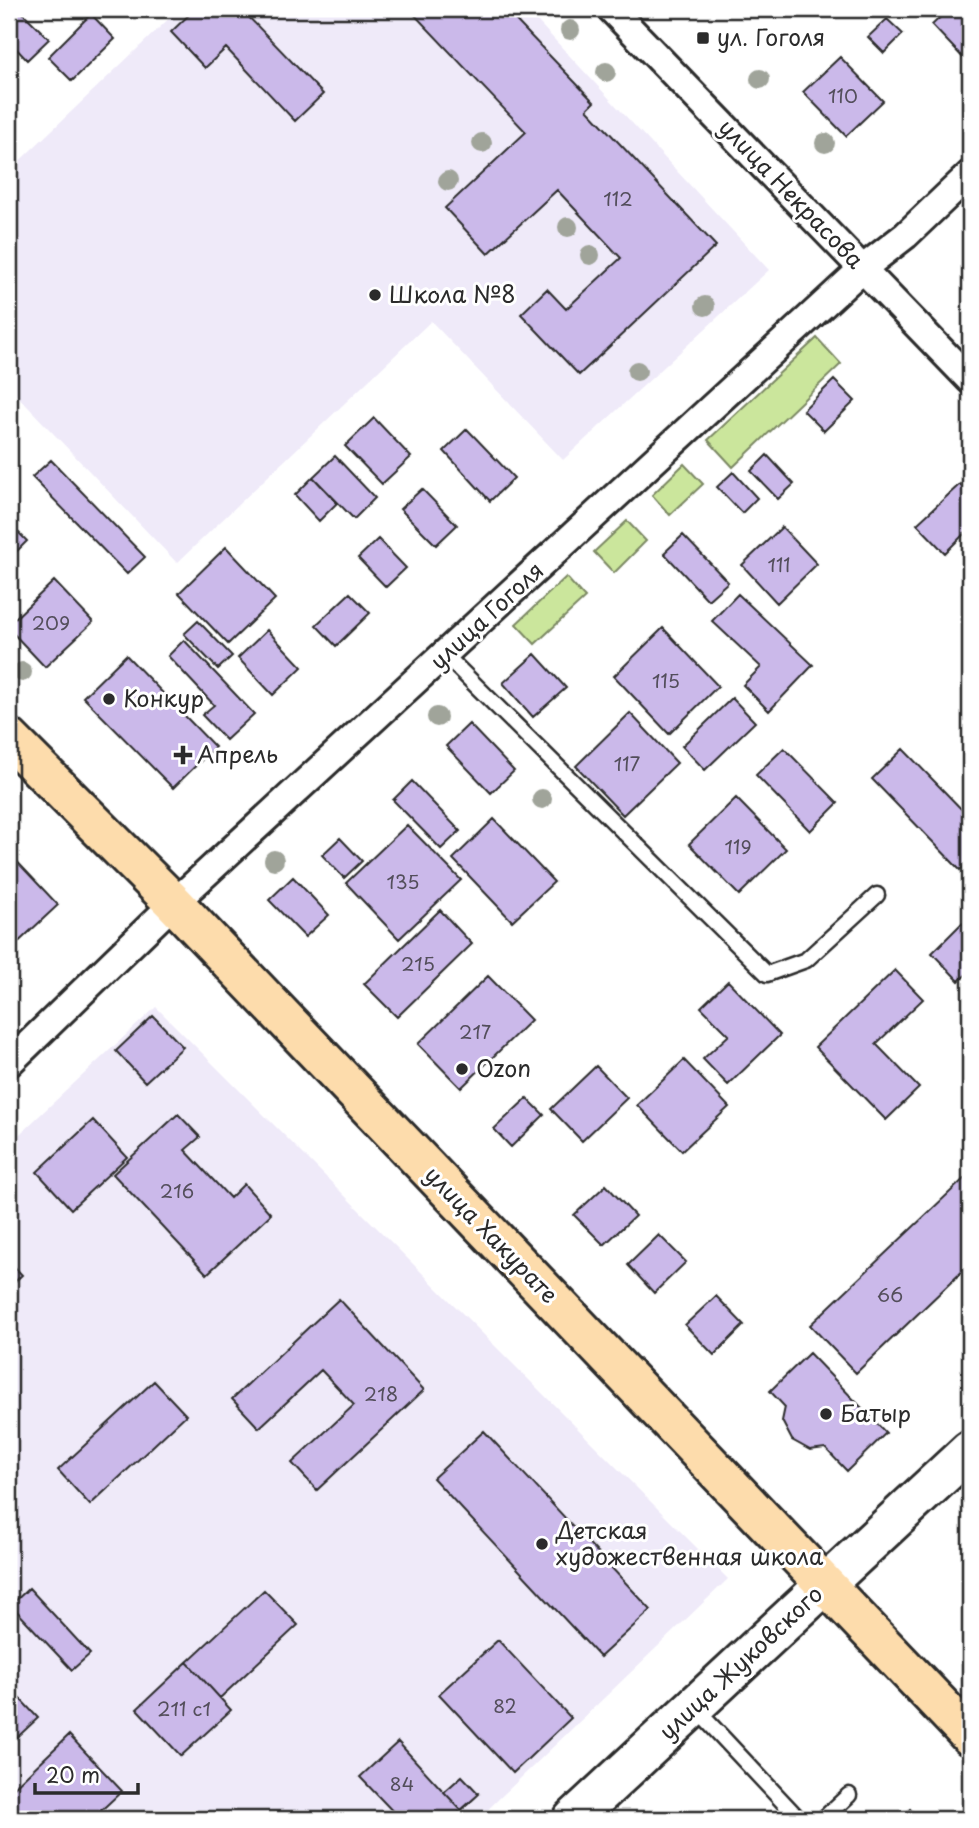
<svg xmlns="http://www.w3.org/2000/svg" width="979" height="1828" font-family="'Playpen Sans',sans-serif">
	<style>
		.built { fill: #efeaf9 }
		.green { fill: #cbe69c; stroke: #7b8864; stroke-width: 2 }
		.building { fill: #cbb9ea; stroke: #2b2b2b; stroke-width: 2 }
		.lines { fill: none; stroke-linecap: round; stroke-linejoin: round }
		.lane-casing { stroke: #2b2b2b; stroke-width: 19 }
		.street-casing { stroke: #2b2b2b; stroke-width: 32 }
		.secondary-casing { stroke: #2b2b2b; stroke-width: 44 }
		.primary-casing { stroke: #2b2b2b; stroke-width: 44 }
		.lane { stroke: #fff; stroke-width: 14 }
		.street { stroke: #fff; stroke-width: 26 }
		.secondary { stroke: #fff; stroke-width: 38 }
		.primary { stroke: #fddcac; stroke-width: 38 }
		.tree { fill: #a0a49a }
		.poi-dot { fill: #2b2b2b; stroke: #fff; stroke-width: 2.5 }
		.labels { text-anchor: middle; stroke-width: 6; stroke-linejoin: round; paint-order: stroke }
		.number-label { font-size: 19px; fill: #534e5b }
		.poi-label { font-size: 23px; fill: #2b2b2b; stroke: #fff; text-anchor: start }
		.street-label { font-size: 23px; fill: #2b2b2b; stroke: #fff }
	</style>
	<rect width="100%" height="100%" fill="#fff"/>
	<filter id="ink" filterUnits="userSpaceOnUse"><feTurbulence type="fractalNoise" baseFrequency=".0143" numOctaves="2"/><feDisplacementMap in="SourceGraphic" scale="14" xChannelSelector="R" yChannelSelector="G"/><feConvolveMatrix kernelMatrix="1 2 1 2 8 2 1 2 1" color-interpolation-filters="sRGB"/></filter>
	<g filter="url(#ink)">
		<path class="built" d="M 179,9 L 526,9 L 769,270 L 563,460 L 431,321 L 177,563 L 9,387 L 9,171 Z
			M 156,1007 L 728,1579 L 478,1819 L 9,1819 L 9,1144 Z"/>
		<path class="green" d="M 817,338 L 841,364 L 733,467 L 708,440 Z
			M 684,464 L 703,484 L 670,515 L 652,495 Z
			M 627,521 L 646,541 L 614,573 L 594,552 Z
			M 566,577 L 585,598 L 535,644 L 516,624 Z"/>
		<path class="building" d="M 9,9 L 19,9 L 49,39 L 27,60 L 9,41 Z
			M 195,9 L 241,9 L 323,94 L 295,121 L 226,48 L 205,68 L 171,32 Z
			M 409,9 L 505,9 L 594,102 L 587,109 L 716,246 L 579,375 L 521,314 L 547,289 L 566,309 L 621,258 L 557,190 L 488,254 L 445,208 L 526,132 Z
			M 949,9 L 970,9 L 970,61 L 968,63 L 932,25 Z
			M 91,14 L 115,39 L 72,81 L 48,57 Z
			M 887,19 L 903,34 L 884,53 L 868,37 Z
			M 840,57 L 883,101 L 846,136 L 803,92 Z
			M 834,380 L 855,401 L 824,431 L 803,410 Z
			M 374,418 L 411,457 L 382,484 L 345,446 Z
			M 467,429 L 514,478 L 490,501 L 444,451 Z
			M 767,455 L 794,484 L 778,499 L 751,471 Z
			M 335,456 L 375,498 L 354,519 L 313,477 Z
			M 51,460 L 145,557 L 127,574 L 32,477 Z
			M 733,472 L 757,498 L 742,513 L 717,487 Z
			M 313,477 L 337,503 L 319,521 L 295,495 Z
			M 960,484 L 970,495 L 970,528 L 945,553 L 917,524 Z
			M 422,489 L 457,525 L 436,545 L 400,509 Z
			M 9,523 L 27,541 L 9,559 Z
			M 782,527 L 817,564 L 777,603 L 742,565 Z
			M 683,535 L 728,582 L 708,600 L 664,553 Z
			M 378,539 L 406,568 L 386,587 L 358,558 Z
			M 226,547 L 275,599 L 228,644 L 179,593 Z
			M 54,581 L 93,622 L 45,667 L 9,629 L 9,624 Z
			M 350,593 L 370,613 L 336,646 L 316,625 Z
			M 738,594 L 813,665 L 769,711 L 743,685 L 761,667 L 712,621 Z
			M 198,621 L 232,656 L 218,669 L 184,634 Z
			M 663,628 L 718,686 L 669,734 L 614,676 Z
			M 267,630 L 302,667 L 273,695 L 238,658 Z
			M 184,640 L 254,714 L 226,740 L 202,715 L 214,705 L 168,656 Z
			M 535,654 L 566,688 L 533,717 L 503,683 Z
			M 126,655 L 215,747 L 173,788 L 83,697 Z
			M 732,698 L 755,722 L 705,770 L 682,746 Z
			M 630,713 L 677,763 L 623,815 L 576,766 Z
			M 469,724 L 514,771 L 491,793 L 446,746 Z
			M 784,748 L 838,803 L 810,831 L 756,775 Z
			M 903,749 L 970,818 L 970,861 L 960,870 L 872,779 Z
			M 412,781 L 460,831 L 441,849 L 393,800 Z
			M 736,798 L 786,849 L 739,895 L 689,844 Z
			M 494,819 L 554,882 L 512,921 L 453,859 Z
			M 407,825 L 461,880 L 399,939 L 346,883 Z
			M 340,838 L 362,861 L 344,878 L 322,855 Z
			M 9,853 L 58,905 L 12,948 L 9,945 Z
			M 293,877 L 329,915 L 305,937 L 269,900 Z
			M 440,910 L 472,944 L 397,1017 L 364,984 Z
			M 962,923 L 970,931 L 970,971 L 959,981 L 932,953 Z
			M 895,970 L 923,999 L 876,1044 L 919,1088 L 886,1120 L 815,1047 Z
			M 488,976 L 531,1020 L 461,1088 L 418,1044 Z
			M 728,981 L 780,1035 L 728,1085 L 703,1059 L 729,1035 L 701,1007 Z
			M 153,1016 L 183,1047 L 145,1082 L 116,1051 Z
			M 684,1060 L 729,1107 L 682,1151 L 637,1105 Z
			M 596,1066 L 627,1098 L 582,1141 L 551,1109 Z
			M 527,1098 L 544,1115 L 511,1147 L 494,1129 Z
			M 178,1114 L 200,1137 L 185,1150 L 230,1198 L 244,1184 L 271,1214 L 207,1274 L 113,1174 Z
			M 93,1120 L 127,1157 L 71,1209 L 37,1172 Z
			M 970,1173 L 970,1264 L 856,1373 L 810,1325 Z
			M 606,1185 L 635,1216 L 604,1245 L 574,1215 Z
			M 659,1235 L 686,1262 L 654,1293 L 628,1265 Z
			M 9,1261 L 22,1275 L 9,1287 Z
			M 716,1296 L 744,1325 L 714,1355 L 685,1325 Z
			M 339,1299 L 424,1390 L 317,1490 L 292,1463 L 354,1405 L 321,1370 L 259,1428 L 232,1399 Z
			M 809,1353 L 886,1433 L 847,1471 L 825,1448 L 810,1450 L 792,1440 L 782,1421 L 785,1407 L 770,1391 Z
			M 154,1381 L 186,1415 L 90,1505 L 58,1470 Z
			M 484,1431 L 651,1610 L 600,1657 L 433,1478 Z
			M 29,1588 L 90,1654 L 72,1670 L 11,1605 Z
			M 264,1590 L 298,1625 L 220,1698 L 187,1662 Z
			M 498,1640 L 571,1718 L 513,1773 L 439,1694 Z
			M 187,1662 L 231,1710 L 181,1756 L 137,1709 Z
			M 9,1687 L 38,1718 L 9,1745 Z
			M 69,1735 L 122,1791 L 92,1819 L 9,1819 L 9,1792 Z
			M 398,1742 L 444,1792 L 462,1776 L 479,1794 L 452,1819 L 400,1819 L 360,1777 Z
			M 462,1776 L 479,1794 L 461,1810 L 444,1792 Z
			M 910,1809 L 919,1819 L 900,1819 Z"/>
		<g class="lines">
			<g class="lane-casing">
				<path id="lane" d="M 445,655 L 767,974 L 806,960 L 877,895
					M 695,1708 L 799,1819
					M 823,1819 L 849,1795"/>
			</g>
			<g class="street-casing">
				<path id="street" d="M 611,9 L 970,380
					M 9,1063 L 174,903 L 862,269 L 906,235 L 970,174"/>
			</g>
			<g class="secondary-casing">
				<path id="secondary" d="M 573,1819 L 970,1450"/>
			</g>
			<g class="primary-casing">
				<path id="primary" d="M 9,738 L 174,903 L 970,1736"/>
			</g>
			<use href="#lane" class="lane"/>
			<use href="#street" class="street"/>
			<use href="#secondary" class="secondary"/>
			<use href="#primary" class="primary"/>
		</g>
		<g class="tree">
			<circle cx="570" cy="30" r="10"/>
			<circle cx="606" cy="72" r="10"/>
			<circle cx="760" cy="79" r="10"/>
			<circle cx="482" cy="143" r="10"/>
			<circle cx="825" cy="143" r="10"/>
			<circle cx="448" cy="181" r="10"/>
			<circle cx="568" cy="227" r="10"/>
			<circle cx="590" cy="255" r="10"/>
			<circle cx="705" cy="306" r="10"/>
			<circle cx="637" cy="371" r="10"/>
			<circle cx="22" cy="672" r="10"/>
			<circle cx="437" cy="717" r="10"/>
			<circle cx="542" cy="799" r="10"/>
			<circle cx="274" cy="860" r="10"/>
		</g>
	</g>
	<g class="poi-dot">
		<rect x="696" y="31" width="14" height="14" rx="3.5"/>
		<circle cx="375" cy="295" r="7"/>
		<circle cx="109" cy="699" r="7"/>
		<path d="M179.5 744.5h7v7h7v7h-7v7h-7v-7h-7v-7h7z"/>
		<circle cx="462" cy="1069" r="7"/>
		<circle cx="826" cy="1414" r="7"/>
		<circle cx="542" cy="1544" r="7"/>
	</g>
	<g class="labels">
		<g class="number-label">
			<text x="843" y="103">110</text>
			<text x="618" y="206">112</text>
			<text x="779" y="572">111</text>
			<text x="51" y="630">209</text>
			<text x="666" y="688">115</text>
			<text x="627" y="771">117</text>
			<text x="738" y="854">119</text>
			<text x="403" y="889">135</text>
			<text x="418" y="971">215</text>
			<text x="475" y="1039">217</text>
			<text x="177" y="1198">216</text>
			<text x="890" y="1302">66</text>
			<text x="381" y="1401">218</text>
			<text x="505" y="1713">82</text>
			<text x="184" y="1716">211 с1</text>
			<text x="402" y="1791">84</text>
		</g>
		<g class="poi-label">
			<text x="717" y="46">ул. Гоголя</text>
			<text x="389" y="303">Школа №8</text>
			<text x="123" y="707">Конкур</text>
			<text x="197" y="763">Апрель</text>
			<text x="476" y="1077">Ozon</text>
			<text x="840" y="1422">Батыр</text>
			<text x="556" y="1539">Детская<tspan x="556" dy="26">художественная школа</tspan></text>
		</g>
		<g class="street-label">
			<text transform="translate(791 194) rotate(46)" y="8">улица Некрасова</text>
			<text transform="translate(487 616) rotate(-43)" y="8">улица Гоголя</text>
			<text transform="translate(491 1235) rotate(46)" y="8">улица Хакурате</text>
			<text transform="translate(741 1663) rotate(-43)" y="8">улица Жуковского</text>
		</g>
	</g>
	<rect width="979" height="1828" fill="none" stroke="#fff" stroke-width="35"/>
	<rect x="18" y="18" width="944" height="1793" fill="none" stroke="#2b2b2b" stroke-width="2.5" filter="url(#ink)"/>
	<path d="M35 1783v10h103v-10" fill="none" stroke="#2b2b2b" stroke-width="3.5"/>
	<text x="46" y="1783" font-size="21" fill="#2b2b2b" stroke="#ffffff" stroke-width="5" paint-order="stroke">20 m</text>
</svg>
